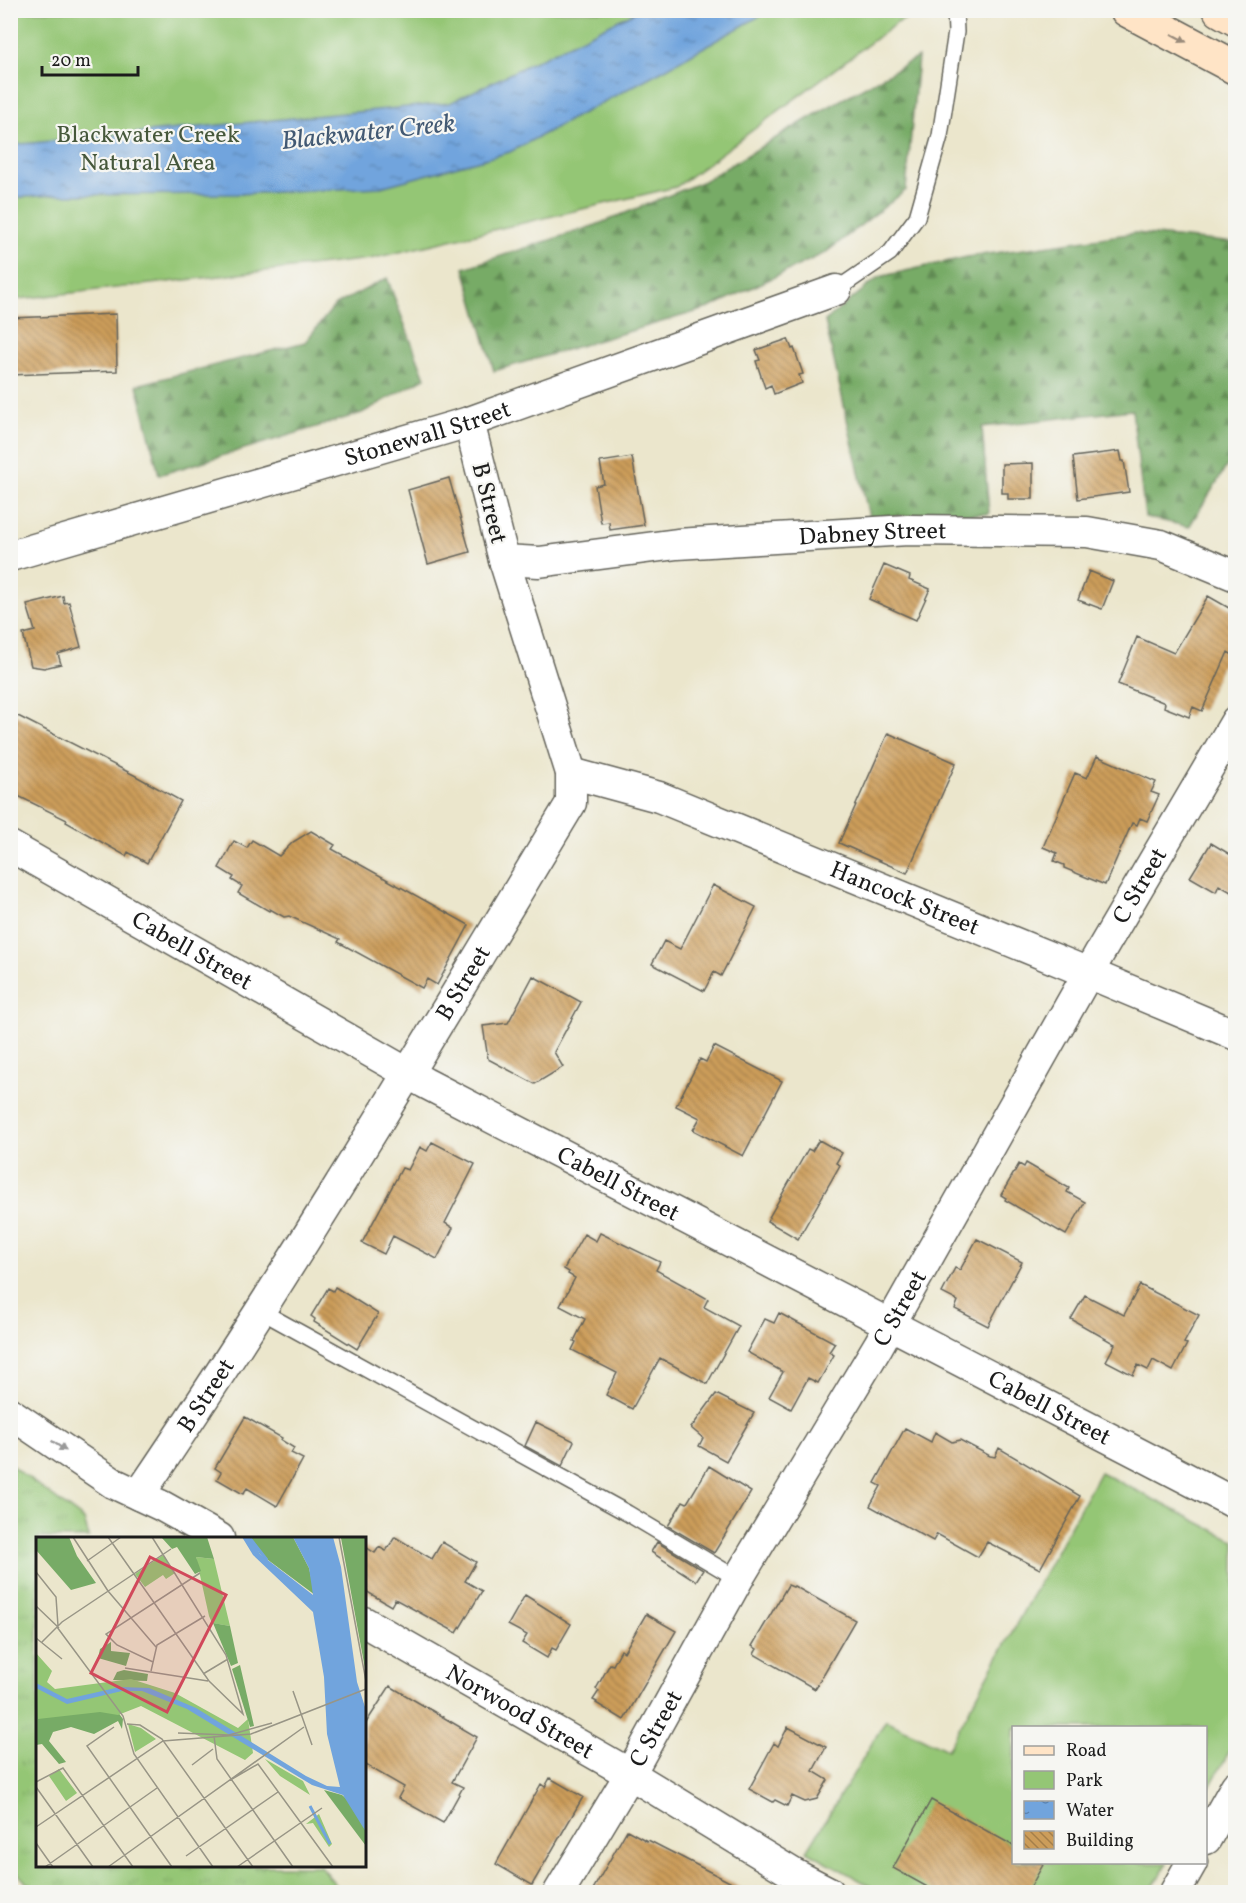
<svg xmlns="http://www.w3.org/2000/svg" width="1246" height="1903" font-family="Vollkorn,serif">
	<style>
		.grass { fill: url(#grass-tufts); stroke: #587148; stroke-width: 1.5 }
		.forest { fill: url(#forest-firs); stroke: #4a6441; stroke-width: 1.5 }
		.green { fill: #94c675; stroke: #587148; stroke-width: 1.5 }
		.water { fill: url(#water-ripples); stroke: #46607c; stroke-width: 1.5 }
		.building { fill: url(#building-back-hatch) }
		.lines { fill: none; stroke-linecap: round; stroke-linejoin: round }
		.lane-casing { stroke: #64635a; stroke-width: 18 }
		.street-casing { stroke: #64635a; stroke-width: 33 }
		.secondary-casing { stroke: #64635a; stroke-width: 36 }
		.lane { stroke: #fff; stroke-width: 15 }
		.street { stroke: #fff; stroke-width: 30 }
		.secondary { stroke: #ffe4c6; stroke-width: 33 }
		.oneway { fill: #998a7a }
		.oneway2 { fill: #999 }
		.labels { text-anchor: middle; stroke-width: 4.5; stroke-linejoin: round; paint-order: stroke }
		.park-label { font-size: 24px; fill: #46583b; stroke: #f6f6f2 }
		.street-label { font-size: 24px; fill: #1c1c1c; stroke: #f6f6f2 }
		.water-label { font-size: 26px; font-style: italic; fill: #425973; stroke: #f6f6f2 }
		.inset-river { fill: none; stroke: #71a4dd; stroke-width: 3 }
		.inset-road { fill: none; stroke: #989586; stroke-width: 1.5 }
		.view { fill: #d1495b; fill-opacity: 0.15; stroke: #d1495b; stroke-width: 3 }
		.inset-edge { fill: none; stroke: #1c1c1c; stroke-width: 3 }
	</style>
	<defs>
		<pattern id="grass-tufts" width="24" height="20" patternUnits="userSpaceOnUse" patternTransform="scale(1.5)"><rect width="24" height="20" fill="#94c675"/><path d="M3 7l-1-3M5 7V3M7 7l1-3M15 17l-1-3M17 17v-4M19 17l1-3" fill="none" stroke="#7faa65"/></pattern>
		<pattern id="forest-firs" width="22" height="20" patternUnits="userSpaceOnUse" patternTransform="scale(1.5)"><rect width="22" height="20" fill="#77ab66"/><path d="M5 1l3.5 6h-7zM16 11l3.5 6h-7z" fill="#618a53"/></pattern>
		<pattern id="water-ripples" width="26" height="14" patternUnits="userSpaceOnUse" patternTransform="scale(1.5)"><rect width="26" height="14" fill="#71a4dd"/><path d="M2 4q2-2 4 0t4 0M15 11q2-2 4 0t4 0" fill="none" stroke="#5c85b2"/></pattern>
		<pattern id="building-back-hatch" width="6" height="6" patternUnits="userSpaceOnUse" patternTransform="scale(1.5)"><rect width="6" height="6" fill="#cc9d5a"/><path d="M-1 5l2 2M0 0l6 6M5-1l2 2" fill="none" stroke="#a57f4a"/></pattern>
	</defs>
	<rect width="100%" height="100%" fill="#f6f6f2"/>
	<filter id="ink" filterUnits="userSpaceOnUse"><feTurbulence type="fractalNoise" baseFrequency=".0167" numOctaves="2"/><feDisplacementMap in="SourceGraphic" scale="12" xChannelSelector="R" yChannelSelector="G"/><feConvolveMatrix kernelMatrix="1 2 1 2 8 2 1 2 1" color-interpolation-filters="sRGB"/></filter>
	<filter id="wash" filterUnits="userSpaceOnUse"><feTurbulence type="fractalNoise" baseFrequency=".008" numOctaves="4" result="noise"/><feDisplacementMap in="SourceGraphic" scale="24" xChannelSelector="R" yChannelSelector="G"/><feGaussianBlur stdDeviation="1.35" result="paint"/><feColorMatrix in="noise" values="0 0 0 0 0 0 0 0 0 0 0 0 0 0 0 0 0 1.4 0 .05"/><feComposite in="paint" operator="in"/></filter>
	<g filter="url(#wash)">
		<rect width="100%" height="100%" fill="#ebe6cc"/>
		<path class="grass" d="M 11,1465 L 84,1520 L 89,1538 L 38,1538 L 38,1866 L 320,1866 L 342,1892 L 34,1892 L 11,1865 Z"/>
		<path class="forest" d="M 918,57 L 906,190 L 825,253 L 709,308 L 494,371 L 464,268 L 596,225 L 704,181 L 821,111 Z
			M 1135,233 L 1235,243 L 1235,453 L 1189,527 L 1145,517 L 1132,410 L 982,427 L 989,514 L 869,517 L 825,321 L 879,277 L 967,257 Z
			M 387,278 L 425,378 L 362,413 L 159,475 L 137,385 L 305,342 L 335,305 Z"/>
		<path class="green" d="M 10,11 L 922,11 L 897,23 L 676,187 L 370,259 L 11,300 Z
			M 1100,1472 L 1235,1541 L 1235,1741 L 1206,1794 L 1206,1728 L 1014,1728 L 1014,1862 L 1167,1863 L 1150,1892 L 881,1892 L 807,1851 L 886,1720 L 947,1750 Z"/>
		<path class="water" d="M 637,11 L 769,11 L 665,69 L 510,152 L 381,187 L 237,194 L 56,195 L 11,198 L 11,145 L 450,103 Z"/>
		<g id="blocks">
			<path class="building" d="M 116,314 L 117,371 L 10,375 L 10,318 Z
				M 788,339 L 792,349 L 794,348 L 803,374 L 799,375 L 802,383 L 774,394 L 771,385 L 765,388 L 756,361 L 760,360 L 756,350 Z
				M 1120,451 L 1122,461 L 1124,461 L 1129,492 L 1078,499 L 1073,457 Z
				M 632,457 L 644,525 L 610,530 L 609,522 L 601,523 L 595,486 L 604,484 L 600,462 Z
				M 1033,463 L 1033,499 L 1008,499 L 1008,493 L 1002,493 L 1002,464 Z
				M 449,478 L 470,552 L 428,564 L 408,490 Z
				M 884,565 L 910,576 L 909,580 L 930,589 L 916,620 L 869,599 Z
				M 1089,571 L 1113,581 L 1102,609 L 1078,600 Z
				M 63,596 L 64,603 L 69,602 L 81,647 L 58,654 L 61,664 L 44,668 L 31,666 L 23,634 L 35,631 L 27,605 Z
				M 1208,596 L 1236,612 L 1236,657 L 1228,652 L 1202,711 L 1193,707 L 1189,717 L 1164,707 L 1165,703 L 1118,684 L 1137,637 L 1174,653 Z
				M 10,712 L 134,775 L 181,801 L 147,863 L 128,852 L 126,856 L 66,822 L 67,820 L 10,792 Z
				M 888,733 L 956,763 L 907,873 L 839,843 Z
				M 1097,756 L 1156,782 L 1151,792 L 1159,795 L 1147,821 L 1140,818 L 1137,825 L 1132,823 L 1105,885 L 1064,868 L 1064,865 L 1054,861 L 1057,853 L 1043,847 L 1075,773 L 1087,778 Z
				M 311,831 L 335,845 L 332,849 L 469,925 L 437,985 L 427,979 L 422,988 L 338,942 L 340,939 L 289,916 L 284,917 L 270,909 L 269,911 L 238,893 L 242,886 L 232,880 L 234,877 L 219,868 L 234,841 L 247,848 L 252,840 L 279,856 L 293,842 Z
				M 1211,843 L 1236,858 L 1236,895 L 1219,885 L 1216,892 L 1190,877 Z
				M 713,885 L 756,907 L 721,976 L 714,972 L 704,991 L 652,964 L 664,941 L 680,949 Z
				M 533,976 L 581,1002 L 554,1052 L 563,1067 L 535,1084 L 488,1059 L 483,1026 L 508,1023 Z
				M 714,1046 L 782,1081 L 743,1156 L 693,1130 L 700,1118 L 676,1106 L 700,1059 L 706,1062 Z
				M 819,1140 L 842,1153 L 836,1163 L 840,1165 L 798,1239 L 767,1221 L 808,1149 L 812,1151 Z
				M 432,1142 L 475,1164 L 445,1223 L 453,1228 L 437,1259 L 393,1236 L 384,1254 L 362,1243 L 402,1168 L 408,1170 L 420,1147 L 427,1151 Z
				M 1026,1163 L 1069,1188 L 1067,1192 L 1085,1202 L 1066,1235 L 1005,1200 L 1006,1198 L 1001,1195 L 1019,1164 L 1024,1167 Z
				M 600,1233 L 660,1262 L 656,1270 L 708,1299 L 704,1307 L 739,1326 L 707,1384 L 660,1358 L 632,1409 L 606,1395 L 617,1373 L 572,1350 L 576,1342 L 574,1341 L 585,1319 L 560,1306 L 575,1278 L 568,1274 L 569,1272 L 564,1269 L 584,1234 L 596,1241 Z
				M 977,1239 L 1022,1262 L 988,1326 L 955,1309 L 958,1301 L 942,1293 L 955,1268 L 960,1270 Z
				M 1140,1285 L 1199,1315 L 1184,1343 L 1187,1344 L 1173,1371 L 1153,1360 L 1148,1370 L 1138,1365 L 1133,1375 L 1106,1361 L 1115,1344 L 1071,1319 L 1085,1295 L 1124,1315 Z
				M 335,1287 L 378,1314 L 357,1349 L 314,1322 L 315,1319 L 311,1316 L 328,1288 L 333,1291 Z
				M 779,1313 L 835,1343 L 829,1352 L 834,1355 L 818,1383 L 808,1378 L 791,1409 L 769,1397 L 783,1372 L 747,1352 L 765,1319 L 774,1323 Z
				M 716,1394 L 754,1413 L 726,1461 L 699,1446 L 703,1438 L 691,1428 Z
				M 245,1417 L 282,1438 L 281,1440 L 294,1448 L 291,1453 L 303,1459 L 277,1506 L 247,1488 L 243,1494 L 217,1479 L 221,1472 L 215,1468 Z
				M 536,1422 L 574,1441 L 562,1466 L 525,1446 Z
				M 905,1428 L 931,1442 L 935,1432 L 952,1442 L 960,1440 L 990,1456 L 995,1457 L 999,1448 L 1080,1496 L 1040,1569 L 987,1542 L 978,1557 L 937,1534 L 933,1541 L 870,1506 L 881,1486 L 875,1483 Z
				M 709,1466 L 751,1492 L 714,1553 L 668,1526 L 683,1501 L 687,1503 Z
				M 395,1537 L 432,1559 L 442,1542 L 476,1562 L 465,1581 L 482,1591 L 457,1633 L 395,1599 L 391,1606 L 364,1590 L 364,1546 L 375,1553 L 379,1547 L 386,1551 Z
				M 657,1542 L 703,1570 L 696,1581 L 651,1552 Z
				M 788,1585 L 793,1587 L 794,1586 L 855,1620 L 815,1689 L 754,1654 L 757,1649 L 752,1646 Z
				M 525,1595 L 571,1624 L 556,1650 L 552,1648 L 547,1658 L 522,1643 L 527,1635 L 508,1625 Z
				M 646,1614 L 676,1631 L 624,1720 L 596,1703 L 597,1702 L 593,1700 L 599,1691 L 596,1689 L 610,1664 L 613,1665 L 621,1650 L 624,1652 Z
				M 390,1686 L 477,1737 L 452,1782 L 463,1787 L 443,1823 L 398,1798 L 404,1787 L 364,1764 L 364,1726 Z
				M 788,1727 L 826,1747 L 813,1771 L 828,1780 L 817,1799 L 805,1802 L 792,1796 L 787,1806 L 775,1800 L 773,1802 L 749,1789 L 774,1743 L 778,1746 Z
				M 550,1778 L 583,1797 L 532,1885 L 496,1864 L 541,1784 L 545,1787 Z
				M 931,1800 L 1014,1846 L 1014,1863 L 1044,1863 L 1027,1893 L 938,1893 L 893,1868 Z
				M 627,1830 L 647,1841 L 648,1840 L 751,1893 L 591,1893 Z"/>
		</g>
	</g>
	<g filter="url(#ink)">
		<use href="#blocks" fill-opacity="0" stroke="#64635a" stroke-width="1.5"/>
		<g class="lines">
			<g class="lane-casing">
				<path id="lane" d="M 836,290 L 890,253 L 917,217 L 940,136 L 956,32 L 955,10
					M 259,1310 L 627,1513 L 738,1579"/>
			</g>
			<g class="street-casing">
				<g id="street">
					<path id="s1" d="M 10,556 L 469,422 L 836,290"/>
					<path id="s2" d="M 504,560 L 539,562 L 677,544 L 908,530 L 1087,532 L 1161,545 L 1236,576"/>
					<path id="s3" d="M 571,773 L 659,797 L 1074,967 L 1236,1035"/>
					<path id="s4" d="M 10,846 L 425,1083 L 1236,1504"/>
					<path d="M 10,1413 L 113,1483 L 162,1506 L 219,1538"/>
					<path id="s5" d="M 139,1495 C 292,1270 431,1035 571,803 L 571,773 L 504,560 L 469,422"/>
					<path id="s6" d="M 364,1622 L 630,1774 L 794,1874 L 829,1892"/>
					<path d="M 1206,1839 L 1236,1786"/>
					<path id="s7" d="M 559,1892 L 630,1774 L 738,1579 L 878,1346 L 1099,954 L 1236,721"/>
					<path d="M 1175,1892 L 1192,1862"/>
				</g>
			</g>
			<g class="secondary-casing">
				<path id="secondary" d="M 1127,10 L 1236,68
					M 1220,10 L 1236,19"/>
			</g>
			<use href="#lane" class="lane"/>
			<use href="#street" class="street"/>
			<use href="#secondary" class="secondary"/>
		</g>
		<defs><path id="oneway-solid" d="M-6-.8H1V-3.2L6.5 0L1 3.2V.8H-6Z" transform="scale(1.5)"/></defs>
		<use class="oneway" href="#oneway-solid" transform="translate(1179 38) rotate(28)"/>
		<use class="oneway2" href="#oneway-solid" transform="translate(59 1446) rotate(35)"/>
	</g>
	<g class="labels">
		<g class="park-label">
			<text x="148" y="142">Blackwater Creek<tspan x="148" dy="28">Natural Area</tspan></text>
		</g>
		<g class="street-label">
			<text dy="8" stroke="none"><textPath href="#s1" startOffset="435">Stonewall Street</textPath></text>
			<text transform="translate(490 503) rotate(76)" y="8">B Street</text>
			<text dy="8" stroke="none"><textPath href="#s2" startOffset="370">Dabney Street</textPath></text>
			<text dy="8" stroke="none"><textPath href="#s7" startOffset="1162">C Street</textPath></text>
			<text dy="8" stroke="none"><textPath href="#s3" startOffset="357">Hancock Street</textPath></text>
			<text dy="8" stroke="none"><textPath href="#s4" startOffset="210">Cabell Street</textPath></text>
			<text dy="8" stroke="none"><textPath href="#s5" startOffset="606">B Street</textPath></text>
			<text dy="8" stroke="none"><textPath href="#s4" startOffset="696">Cabell Street</textPath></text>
			<text dy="8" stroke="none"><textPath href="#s7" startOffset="676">C Street</textPath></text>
			<text dy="8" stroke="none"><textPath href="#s5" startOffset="120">B Street</textPath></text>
			<text dy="8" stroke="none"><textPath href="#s4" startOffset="1182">Cabell Street</textPath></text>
			<text dy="8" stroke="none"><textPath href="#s6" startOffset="180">Norwood Street</textPath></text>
			<text dy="8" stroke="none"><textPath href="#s7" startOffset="190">C Street</textPath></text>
		</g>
		<g class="water-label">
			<text transform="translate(368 131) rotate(-6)" y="9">Blackwater Creek</text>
		</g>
	</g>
	<g transform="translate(36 1537)">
		<rect width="330" height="330" fill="#ebe6cc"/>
		<path d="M 160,20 L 178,22 L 194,89 L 176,86 L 173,79 ZM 283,277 L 296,307 L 293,310 L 277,286 L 270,287 Z" fill="#94c675"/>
		<path d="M 33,0 L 41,19 L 60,46 L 35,53 L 0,13 L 0,0 ZM 171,0 L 178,22 L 160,20 L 165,34 L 159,37 L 141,10 L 136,12 L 126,1 ZM 257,0 L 273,31 L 279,58 L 224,17 L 215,1 ZM 330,0 L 330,137 L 305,1 ZM 177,86 L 194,89 L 202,126 L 195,129 ZM 75,105 L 75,114 L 94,116 L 90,129 L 62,121 L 64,112 ZM 204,128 L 218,189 L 214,190 L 196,132 ZM 88,133 L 112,137 L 111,144 L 77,143 L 81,135 ZM 0,151 L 70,159 L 87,182 L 86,192 L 82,184 L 58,197 L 35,190 L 17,195 L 13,204 L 30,225 L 23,227 L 6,207 L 0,208 ZM 288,253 L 306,258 L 320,270 L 330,295 L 330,309 Z" fill="#77ab66"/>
		<path d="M 127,18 L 139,36 L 130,42 L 127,38 L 109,50 L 99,37 ZM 0,116 L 16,134 L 11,145 L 19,152 L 95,142 L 139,156 L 202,191 L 212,182 L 217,216 L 209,223 L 105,169 L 82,178 L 64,175 L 2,182 ZM 92,187 L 105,191 L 120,202 L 99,215 ZM 229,222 L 267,244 L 274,258 L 244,239 ZM 23,232 L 41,256 L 30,264 L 13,239 Z" fill="#94c675"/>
		<path d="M 206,0 L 215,0 L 224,17 L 277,58 L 273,31 L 257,0 L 297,0 L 305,30 L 321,145 L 329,170 L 330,295 L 307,258 L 276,248 L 151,172 L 106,154 L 86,154 L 31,167 L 0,151 L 0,146 L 31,162 L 84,150 L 113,151 L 160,171 L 270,239 L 291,249 L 304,250 L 291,197 L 288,140 L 277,75 L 217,18 Z" fill="#71a4dd"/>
		<path class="inset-river" d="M 213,0 L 231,23M 274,269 L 294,307"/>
		<path class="inset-road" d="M 37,0 L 72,54 L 120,110M 72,0 L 173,144 L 207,177 L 190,118 L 116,0M 303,0 L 330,144M 51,24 L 85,0M 0,35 L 20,60 L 22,89M 0,69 L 23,91M 21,90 L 87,179 L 98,217 L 177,330M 0,101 L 26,122M 6,105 L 26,85 L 135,12M 117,125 L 81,108 L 70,97 L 164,36M 89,131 L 172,144M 115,134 L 121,108 L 169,79M 167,137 L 192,122M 257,154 L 276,208M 91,187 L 104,188 L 126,202 L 217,330M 78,190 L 51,209 L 136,330M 142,196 L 193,198 L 236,186M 178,199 L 181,222 L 257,330M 156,228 L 177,212M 196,242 L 222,227 L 297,330M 0,245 L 27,231 L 97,330M 0,250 L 57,330M 0,290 L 127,204 L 215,197 L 330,152M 0,306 L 17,330M 150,319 L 242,255M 9,330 L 121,251M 72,330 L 268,190M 201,330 L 286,271"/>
		<path class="view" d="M 114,20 L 190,58 L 131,175 L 55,136 Z"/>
		<rect width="330" height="330" class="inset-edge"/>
	</g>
	<rect width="1246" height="1903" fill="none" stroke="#f6f6f2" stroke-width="36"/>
	<rect x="1012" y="1726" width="195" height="138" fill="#f6f6f2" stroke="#9f9f9c" stroke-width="1.5"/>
	<rect x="1024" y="1746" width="30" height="9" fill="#ffe4c6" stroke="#9f9f9c" stroke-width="1.5"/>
	<text x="1066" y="1756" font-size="18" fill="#1c1c1c">Road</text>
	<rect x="1024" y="1771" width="30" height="18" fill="#94c675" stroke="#9f9f9c" stroke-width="1.5"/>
	<text x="1066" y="1786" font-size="18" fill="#1c1c1c">Park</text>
	<rect x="1024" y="1801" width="30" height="18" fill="url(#water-ripples)" stroke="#9f9f9c" stroke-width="1.5"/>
	<text x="1066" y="1816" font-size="18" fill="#1c1c1c">Water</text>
	<rect x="1024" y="1831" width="30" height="18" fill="url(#building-back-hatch)" stroke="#9f9f9c" stroke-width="1.5"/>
	<text x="1066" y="1846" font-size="18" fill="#1c1c1c">Building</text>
	<path d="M42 66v9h96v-9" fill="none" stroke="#1c1c1c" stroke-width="3"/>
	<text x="51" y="66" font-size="18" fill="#1c1c1c" stroke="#f6f6f2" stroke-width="4.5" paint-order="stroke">20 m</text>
</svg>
